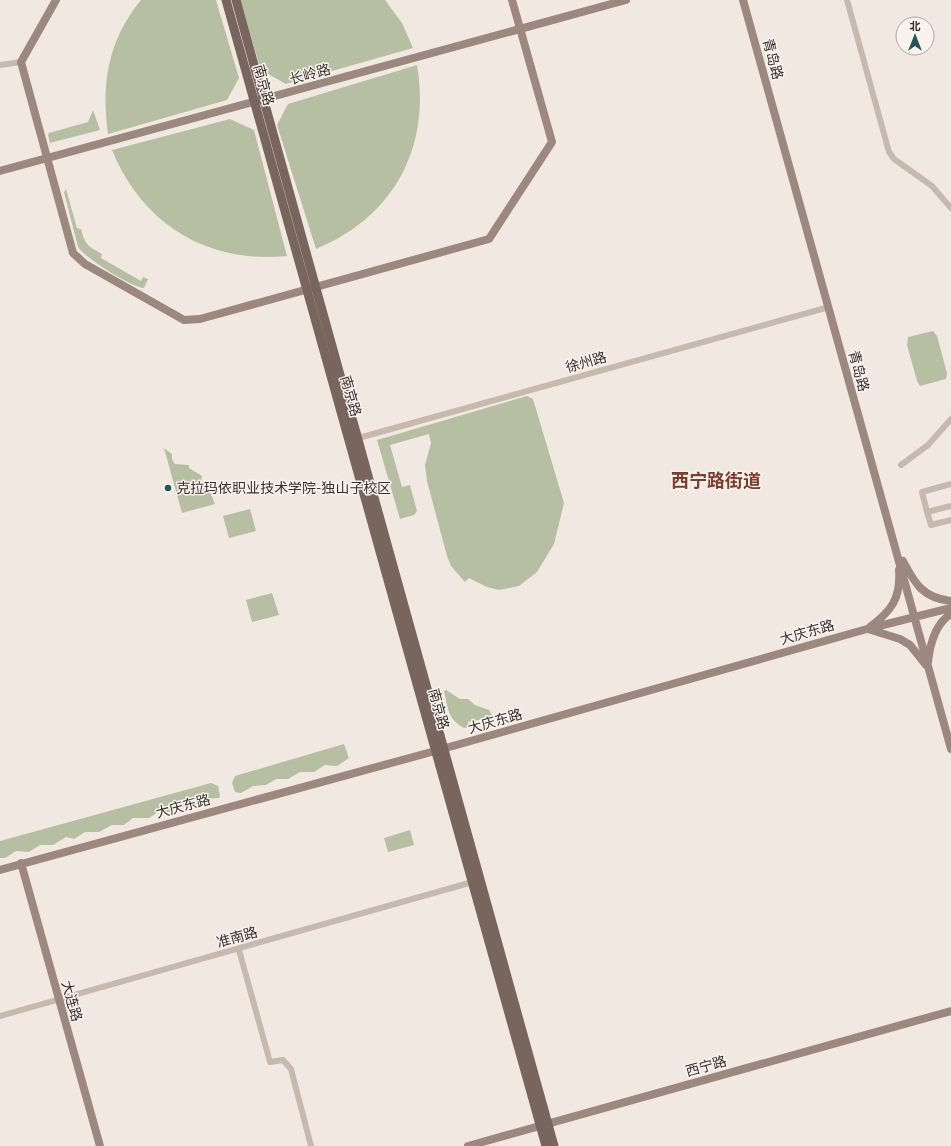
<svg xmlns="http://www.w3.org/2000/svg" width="951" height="1146" font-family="Montserrat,'Noto Sans SC',sans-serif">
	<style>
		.green { fill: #b7bfa2 }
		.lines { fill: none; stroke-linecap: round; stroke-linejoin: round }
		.street { stroke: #c8b9ae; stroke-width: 6 }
		.secondary { stroke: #9c887f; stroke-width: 8 }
		.primary { stroke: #78665e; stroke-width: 9 }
		.poi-dot { fill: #255556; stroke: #f9f3ee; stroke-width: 1.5 }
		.labels { text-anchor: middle; stroke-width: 3; stroke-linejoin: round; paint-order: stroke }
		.street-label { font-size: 14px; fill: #382f2c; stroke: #f9f3ee }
		.poi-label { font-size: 14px; fill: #382f2c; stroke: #f9f3ee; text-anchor: start }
		.district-label { font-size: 18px; font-weight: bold; fill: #7f3c2d; stroke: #f9f3ee }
	</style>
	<rect width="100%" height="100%" fill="#f1e9e1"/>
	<path class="green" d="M 141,0 L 216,0 L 239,78 L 227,100 L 108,134 C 101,84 108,40 141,0 Z
		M 240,0 L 385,0 L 402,23 L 413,48 L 286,84 L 261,70 Z
		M 417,65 C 431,147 394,217 316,249 L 277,125 L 288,104 Z
		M 93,110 L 100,130 L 50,143 L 48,135 L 49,133 L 88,122 Z
		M 230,119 L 254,130 L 287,256 C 207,264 142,224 112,150 Z
		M 66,189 L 77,228 L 81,229 C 85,245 88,246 102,254 L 101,258 L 141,281 L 143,277 L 148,279 L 144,288 C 131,287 85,258 78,247 L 64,192 Z
		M 933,331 L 937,336 L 947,373 L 946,379 L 920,386 L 917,381 L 907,345 L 908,337 Z
		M 527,396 L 533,399 L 564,503 L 554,544 L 537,572 L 519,586 L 499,590 L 487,587 L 469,578 L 465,582 L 451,566 L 447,556 L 427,481 L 425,465 L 431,443 L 429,434 L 390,445 L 402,487 L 410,485 L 417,511 L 414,515 L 400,519 L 377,440 Z
		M 164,448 L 172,454 L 172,459 L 175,464 L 189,465 L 189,468 L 202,476 L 201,482 L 204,486 L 210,488 L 210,492 L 215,504 L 182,513 Z
		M 250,509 L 256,531 L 229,538 L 223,516 Z
		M 272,593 L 279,615 L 252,622 L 246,600 Z
		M 446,690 L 460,699 L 468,699 L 475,705 L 489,710 L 493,717 L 468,722 L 469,727 L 464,728 C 447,719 448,707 444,691 Z
		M 344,744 L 349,758 L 337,766 L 325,765 L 314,772 L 300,772 L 288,779 L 276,779 L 266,785 L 253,786 L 241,793 L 235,792 L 232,783 L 235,776 Z
		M 211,783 L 218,786 L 220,796 L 219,798 L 205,799 L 197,805 L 180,807 L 172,812 L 158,812 L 149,818 L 133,818 L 124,825 L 112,825 L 99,832 L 85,832 L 74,839 L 66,837 L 53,845 L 40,845 L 29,852 L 16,851 L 5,858 L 0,858 L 0,841 Z
		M 410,830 L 414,845 L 388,852 L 384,838 Z"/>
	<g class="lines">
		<path class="street" d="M 847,0 L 889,152 L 894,159 L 932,186 L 951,208
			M 0,65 L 21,62
			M 355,439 L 829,307
			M 901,465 L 928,445 L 951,419
			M 951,506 L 927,512 L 931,525 L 951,520
			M 927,512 L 922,492 L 951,484
			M 239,950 L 270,1062 L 283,1060 L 291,1069 L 311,1146
			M 0,1016 L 476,881"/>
		<path class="secondary" d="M 56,0 L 21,62 L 73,253 L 85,264 L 184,320 L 200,319 L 489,239 L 552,142 L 512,0
			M 743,0 L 951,749
			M 0,171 L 626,0
			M 903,561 C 915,584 923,598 951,601
			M 870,627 C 891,611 901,599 899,570
			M 868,629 L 900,639 L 910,645 L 926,665
			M 928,662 C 930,644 935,624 951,614
			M 21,863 L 100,1146
			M 0,870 L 435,751 L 867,629 L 951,608
			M 468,1146 L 951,1011"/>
		<path class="primary" d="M 226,0 L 546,1146
			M 236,0 L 554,1146"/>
	</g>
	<circle class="poi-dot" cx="168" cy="488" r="4"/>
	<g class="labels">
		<g class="street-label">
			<text transform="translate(773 59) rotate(75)" y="5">青岛路</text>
			<text transform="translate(310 74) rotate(-15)" y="5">长岭路</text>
			<text transform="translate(264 85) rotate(75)" y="5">南京路</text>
			<text transform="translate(586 362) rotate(-16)" y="5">徐州路</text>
			<text transform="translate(859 371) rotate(75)" y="5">青岛路</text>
			<text transform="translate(351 396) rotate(74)" y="5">南京路</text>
			<text transform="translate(807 632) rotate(-16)" y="5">大庆东路</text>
			<text transform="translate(439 709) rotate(75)" y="5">南京路</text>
			<text transform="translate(495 721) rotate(-16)" y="5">大庆东路</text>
			<text transform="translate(183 806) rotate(-15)" y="5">大庆东路</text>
			<text transform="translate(237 937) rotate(-16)" y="5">准南路</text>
			<text transform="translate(72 1001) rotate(74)" y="5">大连路</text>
			<text transform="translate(706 1066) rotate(-16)" y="5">西宁路</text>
		</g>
		<g class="poi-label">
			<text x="176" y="493">克拉玛依职业技术学院-独山子校区</text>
		</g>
		<g class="district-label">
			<text x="716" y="487">西宁路街道</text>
		</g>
	</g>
	<g transform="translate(915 36)"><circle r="19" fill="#f9f3ee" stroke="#aca5a0"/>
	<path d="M0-3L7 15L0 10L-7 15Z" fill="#255556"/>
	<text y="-6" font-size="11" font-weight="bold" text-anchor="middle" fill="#382f2c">北</text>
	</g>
</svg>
